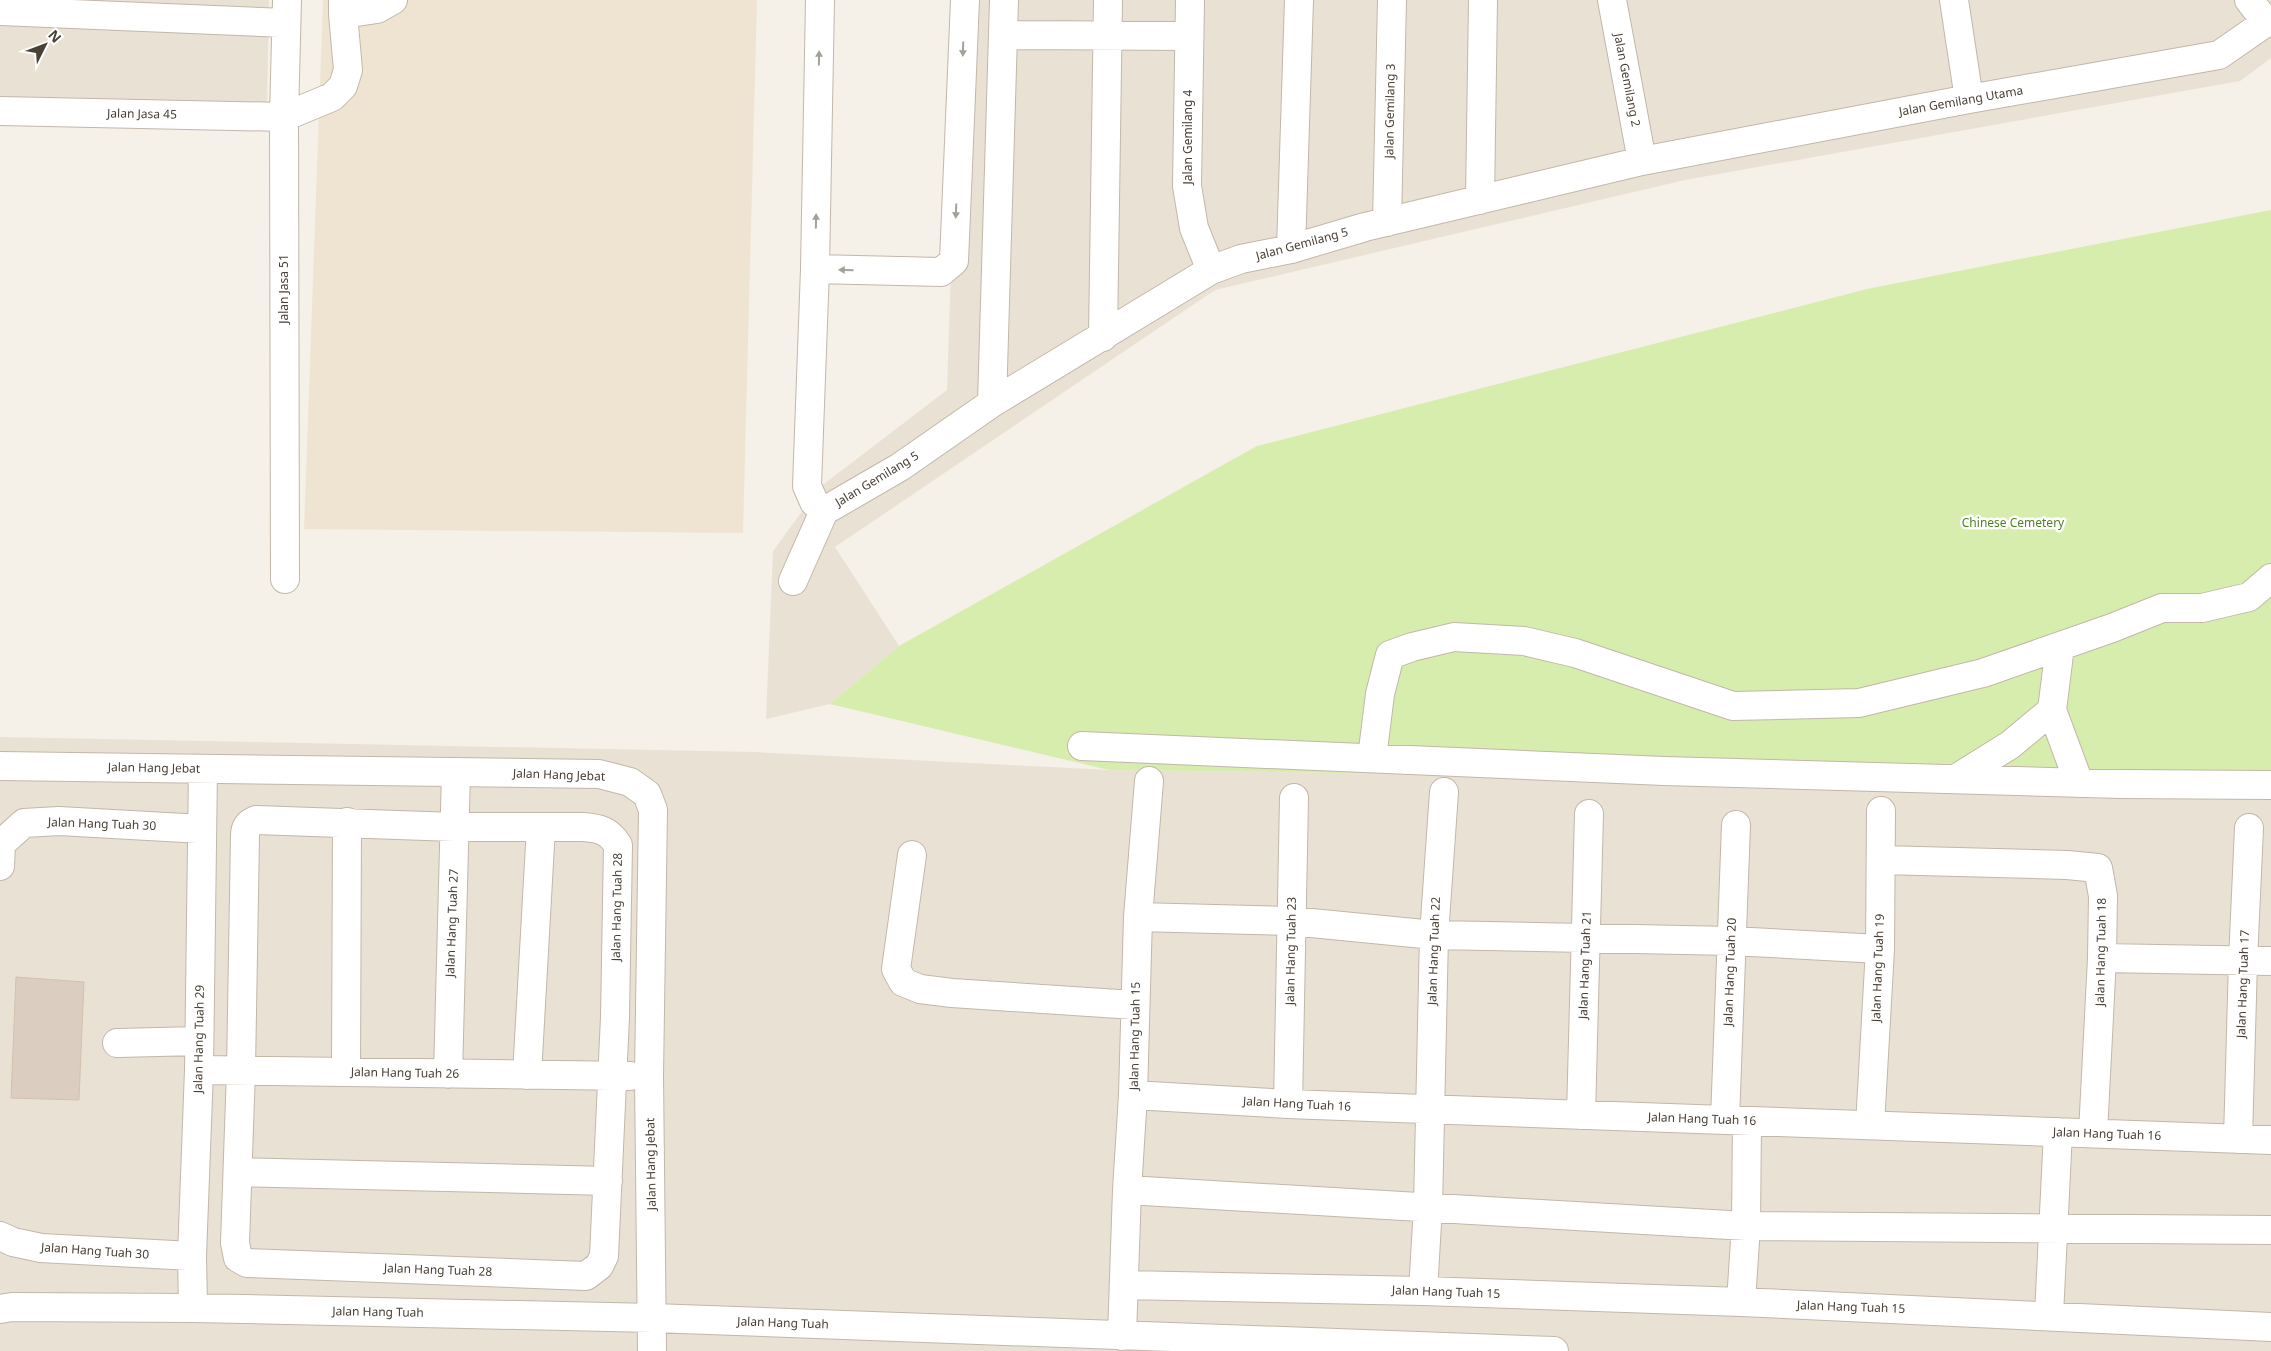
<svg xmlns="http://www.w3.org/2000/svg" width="2271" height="1351" font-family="'Noto Sans',sans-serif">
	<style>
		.residential { fill: #eae1d5 }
		.education { fill: #efe4d1 }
		.green { fill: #d7edad }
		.building { fill: #dbcdbf; stroke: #d3c1af }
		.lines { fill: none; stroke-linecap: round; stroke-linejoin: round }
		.minor-casing { stroke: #c2b7a9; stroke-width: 30 }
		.minor { stroke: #fff; stroke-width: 28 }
		.oneway { fill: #a4a09a }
		.labels { text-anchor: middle; stroke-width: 5; stroke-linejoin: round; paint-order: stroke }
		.street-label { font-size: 12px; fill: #494036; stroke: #fff }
		.park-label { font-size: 12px; fill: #508123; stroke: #fff }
	</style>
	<rect width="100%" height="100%" fill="#f5f0e8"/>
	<path class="residential" d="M 0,0 L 269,0 L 267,107 L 0,101 Z
		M 960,0 L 2271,0 L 2271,58 L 2240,81 L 1685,180 L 1215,290 L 835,547 L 899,646 L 830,704 L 766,719 L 773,551 L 820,487 L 947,390 Z
		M 0,737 L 754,752 L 1109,770 L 2271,785 L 2271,1351 L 0,1351 Z"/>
	<path class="education" d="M 323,0 L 757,0 L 743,533 L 304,529 Z"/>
	<path class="green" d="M 2271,210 L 2271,785 L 1109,770 L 830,704 L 899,646 L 1257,446 L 1867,289 Z"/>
	<path class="building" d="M 16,977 L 84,982 L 79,1100 L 11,1098 Z"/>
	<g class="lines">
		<g class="minor-casing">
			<path id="minor" d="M 820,0 L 815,269 L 807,486 L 814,502 L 824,511
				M 1190,0 L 1187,186 L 1194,228 L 1211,270
				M 1612,0 L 1642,161
				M 1954,0 L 1969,99
				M 2249,0 L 2266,22
				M 0,11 L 286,23
				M 343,14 L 377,9 L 393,0
				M 1003,35 L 1189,36
				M 0,111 L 284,117 L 332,97 L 343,86 L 348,70 L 343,14 L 343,0
				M 1480,200 L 1483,0
				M 1387,222 L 1392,0
				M 1291,249 L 1299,0
				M 815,269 L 941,272 L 954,261 L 965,0
				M 1103,337 L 1108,0
				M 992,403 L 1004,0
				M 285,579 L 284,117 L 287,0
				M 793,581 L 824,511 L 900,467 L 992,403 L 1211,270 L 1241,259 L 1291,249 L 1365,227 L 1642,161 L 1969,99 L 2219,55 L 2271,19
				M 2060,646 L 2052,710 L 2079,783
				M 1082,746 L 1664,771 L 2121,784 L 2271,785
				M 1372,758 L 1380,694 L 1390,655 L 1412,647 L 1454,637 L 1524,641 L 1575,653 L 1733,706 L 1859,703 L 1983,673 L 2112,628 L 2162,608 L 2202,608 L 2249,597 L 2271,578
				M 0,766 L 599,774 L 630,782 L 647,794 L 653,810 L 649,1076 L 652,1351
				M 1957,778 L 2010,745 L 2052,710
				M 256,820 L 454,827 L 583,827 C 600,828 609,831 618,845 L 615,1017 L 604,1256 L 599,1266 L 586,1276 L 247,1263 L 238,1258 L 235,1243 L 241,1070 L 245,836 C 245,827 248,823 256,820 Z
				M 912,855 L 896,969 L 903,982 L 920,989 L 952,993 L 1134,1005
				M 1881,860 L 2067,865 L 2098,868 L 2103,896 L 2102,958 L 2093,1133
				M 0,866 L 1,844 L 24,823 L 59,821 L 202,829
				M 1138,917 L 1291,921 L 1434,935 L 1732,941 L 1880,949
				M 2102,958 L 2271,961
				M 117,1043 L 199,1041
				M 199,1070 L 630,1076
				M 346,1072 L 347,822
				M 448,1074 L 456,772
				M 527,1075 L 541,827
				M 1133,1095 L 1288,1104 L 2271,1140
				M 1288,1104 L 1294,798
				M 1581,1115 L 1589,814
				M 1725,1120 L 1736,825
				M 1870,1125 L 1880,949 L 1881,811
				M 2238,1139 L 2243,961 L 2249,828
				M 238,1172 L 608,1181
				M 1127,1190 L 1746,1226 L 2271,1230
				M 0,1236 L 13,1242 L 41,1248 L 192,1256
				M 1125,1285 L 1423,1291 L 1741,1302 L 2271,1327
				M 1423,1291 L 1428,1207 L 1434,935 L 1444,792
				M 1741,1302 L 1746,1226 L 1747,1121
				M 193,1308 L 192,1256 L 199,1070 L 203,769
				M 0,1309 L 12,1307 L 193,1308 L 653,1318 L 1554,1351
				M 2049,1315 L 2058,1132
				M 1122,1336 L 1127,1190 L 1133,1095 L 1138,917 L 1149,781"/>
		</g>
		<use href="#minor" class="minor"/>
	</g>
	<defs><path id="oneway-solid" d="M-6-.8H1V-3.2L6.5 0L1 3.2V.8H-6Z" transform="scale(1.25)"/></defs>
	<g class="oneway">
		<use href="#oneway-solid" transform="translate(963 49) rotate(92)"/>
		<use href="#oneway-solid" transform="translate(819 58) rotate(-89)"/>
		<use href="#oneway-solid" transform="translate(956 211) rotate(92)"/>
		<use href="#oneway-solid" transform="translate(816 221) rotate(-89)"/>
		<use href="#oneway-solid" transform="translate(846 270) rotate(-179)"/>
	</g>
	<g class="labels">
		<g class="street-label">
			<text transform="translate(1627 80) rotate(79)" y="4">Jalan Gemilang 2</text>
			<text transform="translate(1961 101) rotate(-10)" y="4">Jalan Gemilang Utama</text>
			<text transform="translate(1390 111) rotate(-89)" y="4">Jalan Gemilang 3</text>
			<text transform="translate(142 114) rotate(1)" y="4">Jalan Jasa 45</text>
			<text transform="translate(1188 137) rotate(-90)" y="4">Jalan Gemilang 4</text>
			<text transform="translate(1302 244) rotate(-15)" y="4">Jalan Gemilang 5</text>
			<text transform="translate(284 289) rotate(-90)" y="4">Jalan Jasa 51</text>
			<text transform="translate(877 479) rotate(-31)" y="4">Jalan Gemilang 5</text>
			<text transform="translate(154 768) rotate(1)" y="4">Jalan Hang Jebat</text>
			<text transform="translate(559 775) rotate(2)" y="4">Jalan Hang Jebat</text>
			<text transform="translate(102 824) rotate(2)" y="4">Jalan Hang Tuah 30</text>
			<text transform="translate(617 907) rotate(-89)" y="4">Jalan Hang Tuah 28</text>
			<text transform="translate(452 923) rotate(-88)" y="4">Jalan Hang Tuah 27</text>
			<text transform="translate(1291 951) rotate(-89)" y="4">Jalan Hang Tuah 23</text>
			<text transform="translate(1434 951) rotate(-88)" y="4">Jalan Hang Tuah 22</text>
			<text transform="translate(2101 952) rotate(-89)" y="4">Jalan Hang Tuah 18</text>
			<text transform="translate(1585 965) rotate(-88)" y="4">Jalan Hang Tuah 21</text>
			<text transform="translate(1878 968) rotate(-88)" y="4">Jalan Hang Tuah 19</text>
			<text transform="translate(1730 972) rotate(-88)" y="4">Jalan Hang Tuah 20</text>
			<text transform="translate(2243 984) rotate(-88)" y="4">Jalan Hang Tuah 17</text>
			<text transform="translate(1135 1036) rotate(-89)" y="4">Jalan Hang Tuah 15</text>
			<text transform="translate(199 1039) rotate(-89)" y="4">Jalan Hang Tuah 29</text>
			<text transform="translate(405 1073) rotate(1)" y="4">Jalan Hang Tuah 26</text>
			<text transform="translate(1297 1104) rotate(3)" y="4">Jalan Hang Tuah 16</text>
			<text transform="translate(1702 1119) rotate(2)" y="4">Jalan Hang Tuah 16</text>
			<text transform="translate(2107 1134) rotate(2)" y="4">Jalan Hang Tuah 16</text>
			<text transform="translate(651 1164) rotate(-91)" y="4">Jalan Hang Jebat</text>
			<text transform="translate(95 1251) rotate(4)" y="4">Jalan Hang Tuah 30</text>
			<text transform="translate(438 1270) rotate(2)" y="4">Jalan Hang Tuah 28</text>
			<text transform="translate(1446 1292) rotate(2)" y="4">Jalan Hang Tuah 15</text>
			<text transform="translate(1851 1307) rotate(2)" y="4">Jalan Hang Tuah 15</text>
			<text transform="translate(378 1312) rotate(1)" y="4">Jalan Hang Tuah</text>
			<text transform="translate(783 1323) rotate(2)" y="4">Jalan Hang Tuah</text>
		</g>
		<g class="park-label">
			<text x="2013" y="527">Chinese Cemetery</text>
		</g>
	</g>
	<g transform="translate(45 45) rotate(48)" stroke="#ffffff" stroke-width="4" paint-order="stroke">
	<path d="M0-4L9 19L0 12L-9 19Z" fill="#494036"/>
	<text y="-8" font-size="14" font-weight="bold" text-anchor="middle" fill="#494036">N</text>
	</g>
</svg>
